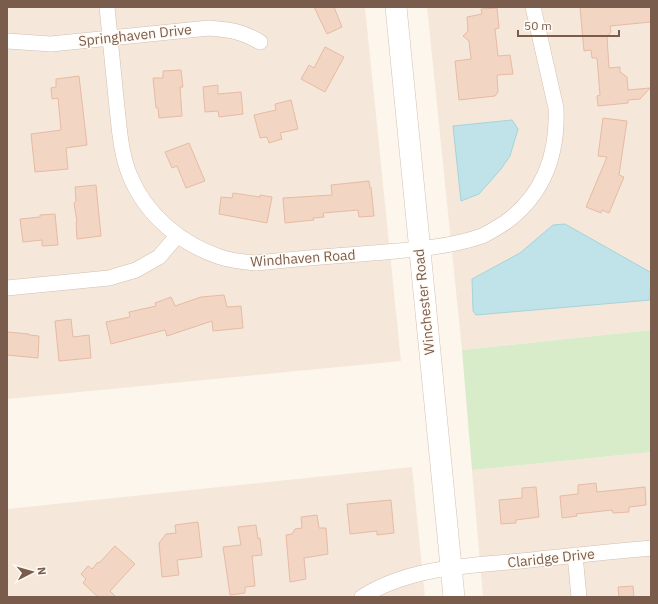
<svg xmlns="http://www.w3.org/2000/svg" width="658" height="604" font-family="'IBM Plex Sans',sans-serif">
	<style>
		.residential { fill: #f5e8da }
		.green { fill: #d8ecc9 }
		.water { fill: #bfe3e8; stroke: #a5d3da }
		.building { fill: #f3d5c3; stroke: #e6bba3 }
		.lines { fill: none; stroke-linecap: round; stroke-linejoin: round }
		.minor-casing { stroke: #d1beb0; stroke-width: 16 }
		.secondary-casing { stroke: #d6c0b0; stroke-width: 22 }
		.minor { stroke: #fff; stroke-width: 15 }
		.secondary { stroke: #fff; stroke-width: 21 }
		.labels { text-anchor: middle; stroke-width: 3; stroke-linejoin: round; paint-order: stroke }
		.street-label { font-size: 14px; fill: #7a5c4d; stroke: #fffaf3 }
	</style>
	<rect width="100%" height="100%" fill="#fdf6ec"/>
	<path class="residential" d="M 7,7 L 365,7 L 401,361 L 7,399 Z
		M 427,7 L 651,7 L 651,330 L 462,350 Z
		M 651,452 L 651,597 L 483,597 L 472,470 Z
		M 412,467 L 425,597 L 7,597 L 7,509 Z"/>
	<path class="green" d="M 651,330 L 651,452 L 472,470 L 462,350 Z"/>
	<path class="water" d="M 512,120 L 518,129 L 510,156 L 501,169 L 479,194 L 461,201 L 453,126 Z
		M 565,224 L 650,272 L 651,274 L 650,300 L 476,315 L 473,311 L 472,279 L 520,253 L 553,225 Z"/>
	<path class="building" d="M 314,7 L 334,7 L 342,27 L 327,34 Z
		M 580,7 L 651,7 L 651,22 L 610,26 L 611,32 L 607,37 L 609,68 L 620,67 L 620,72 L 627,77 L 628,90 L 650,88 L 640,99 L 628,100 L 628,103 L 598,106 L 597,96 L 600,95 L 597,58 L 592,58 L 591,50 L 584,51 Z
		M 497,8 L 499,28 L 495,29 L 498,56 L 510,55 L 513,74 L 497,75 L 498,92 L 495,96 L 459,100 L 455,61 L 471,59 L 469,41 L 463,36 L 468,31 L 467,17 L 482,14 L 481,9 Z
		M 325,47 L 344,57 L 325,92 L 301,79 L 309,65 L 314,68 Z
		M 181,70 L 183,87 L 180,87 L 182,116 L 159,118 L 158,108 L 156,108 L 153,78 L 163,78 L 163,71 Z
		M 79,76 L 87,145 L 66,148 L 68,169 L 35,172 L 31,134 L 61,130 L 58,98 L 52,99 L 51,88 L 56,87 L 56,79 Z
		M 218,85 L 218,94 L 241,92 L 243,114 L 219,117 L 218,111 L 205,112 L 203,87 Z
		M 291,100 L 298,129 L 280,133 L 282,139 L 269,143 L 267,137 L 260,138 L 254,115 L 276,110 L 275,104 Z
		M 603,118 L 627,121 L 619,175 L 624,177 L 609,213 L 602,210 L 601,213 L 586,207 L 607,157 L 598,156 Z
		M 189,143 L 205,181 L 186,188 L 177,166 L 172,168 L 165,152 Z
		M 369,181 L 370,188 L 371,187 L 374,216 L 359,217 L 358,210 L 323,213 L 324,217 L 313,218 L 314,220 L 285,223 L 283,198 L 332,195 L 331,185 Z
		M 96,185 L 101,236 L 77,239 L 76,222 L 77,222 L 74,203 L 76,201 L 75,187 Z
		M 233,193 L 260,197 L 260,195 L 272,197 L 267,223 L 219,214 L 221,197 L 232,198 Z
		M 55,214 L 58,245 L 42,246 L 42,240 L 23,242 L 20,219 L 40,217 L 40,215 Z
		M 224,295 L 227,307 L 241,306 L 243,328 L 213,331 L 212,321 L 167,336 L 165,330 L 111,344 L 106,322 L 130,317 L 129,312 L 156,306 L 155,303 L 171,297 L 175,306 L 201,297 Z
		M 71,319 L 73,337 L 89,335 L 91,358 L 59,361 L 55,321 Z
		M 7,332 L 29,334 L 29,335 L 39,336 L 38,358 L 7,355 Z
		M 596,483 L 597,492 L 645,487 L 646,505 L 629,507 L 629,512 L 613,513 L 612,510 L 576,514 L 577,516 L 562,518 L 560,496 L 578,494 L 578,485 Z
		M 536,487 L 539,517 L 516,520 L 516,523 L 501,524 L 499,500 L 522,498 L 522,488 Z
		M 391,500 L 394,533 L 377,535 L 377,531 L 350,534 L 347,504 Z
		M 317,515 L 319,528 L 326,528 L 328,554 L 304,558 L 306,579 L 290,582 L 286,535 L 292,534 L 295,529 L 302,528 L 301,517 Z
		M 198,522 L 202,557 L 177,560 L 179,575 L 162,577 L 159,543 L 166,534 L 176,533 L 175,525 Z
		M 256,525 L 258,539 L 260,538 L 262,555 L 252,556 L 255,586 L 245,587 L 245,593 L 230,595 L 223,547 L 241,545 L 238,527 Z
		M 115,546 L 135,564 L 110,591 L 116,597 L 98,597 L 83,583 L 86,579 L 81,574 L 88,566 L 92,569 L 98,562 L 99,563 Z
		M 633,586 L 634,597 L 619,597 L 618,587 Z"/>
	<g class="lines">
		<g class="minor-casing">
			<path id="minor" d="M 107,7 C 110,37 113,68 116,98 C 119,124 120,152 130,176 C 146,215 181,244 220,257 C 232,261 244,262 256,263 C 295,259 333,256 372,253 C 409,250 447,248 482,236 C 491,232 498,227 506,222 C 544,194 558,154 556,108 L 533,7
				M 7,41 L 51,44 L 209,28 C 231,30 241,31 260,42
				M 7,288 L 109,278 L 136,270 L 159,257 L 177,236
				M 575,555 L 579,597
				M 362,597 C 409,567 467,566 521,561 C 564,556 608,552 651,548"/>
		</g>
		<g class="secondary-casing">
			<path id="secondary" d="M 396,7 L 454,597"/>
		</g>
		<use href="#minor" class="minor"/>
		<use href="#secondary" class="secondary"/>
	</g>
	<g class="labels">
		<g class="street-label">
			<text transform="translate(135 35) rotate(-6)" y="5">Springhaven Drive</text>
			<text transform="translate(303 258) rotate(-4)" y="5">Windhaven Road</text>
			<text transform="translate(424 302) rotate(-96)" y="5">Winchester Road</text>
			<text transform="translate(551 558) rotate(-6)" y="5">Claridge Drive</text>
		</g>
	</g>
	<rect width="658" height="604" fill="none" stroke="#7a5c4d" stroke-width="16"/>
	<g transform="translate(32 572) rotate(84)" stroke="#fffaf3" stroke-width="3" paint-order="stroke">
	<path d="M0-3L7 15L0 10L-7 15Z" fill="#7a5c4d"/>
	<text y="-6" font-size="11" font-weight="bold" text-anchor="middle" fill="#7a5c4d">N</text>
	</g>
	<path d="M518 30v6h101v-6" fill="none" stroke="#7a5c4d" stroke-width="2"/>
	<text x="524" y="30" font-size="12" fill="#7a5c4d" stroke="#fffaf3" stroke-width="3" paint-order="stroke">50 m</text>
</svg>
